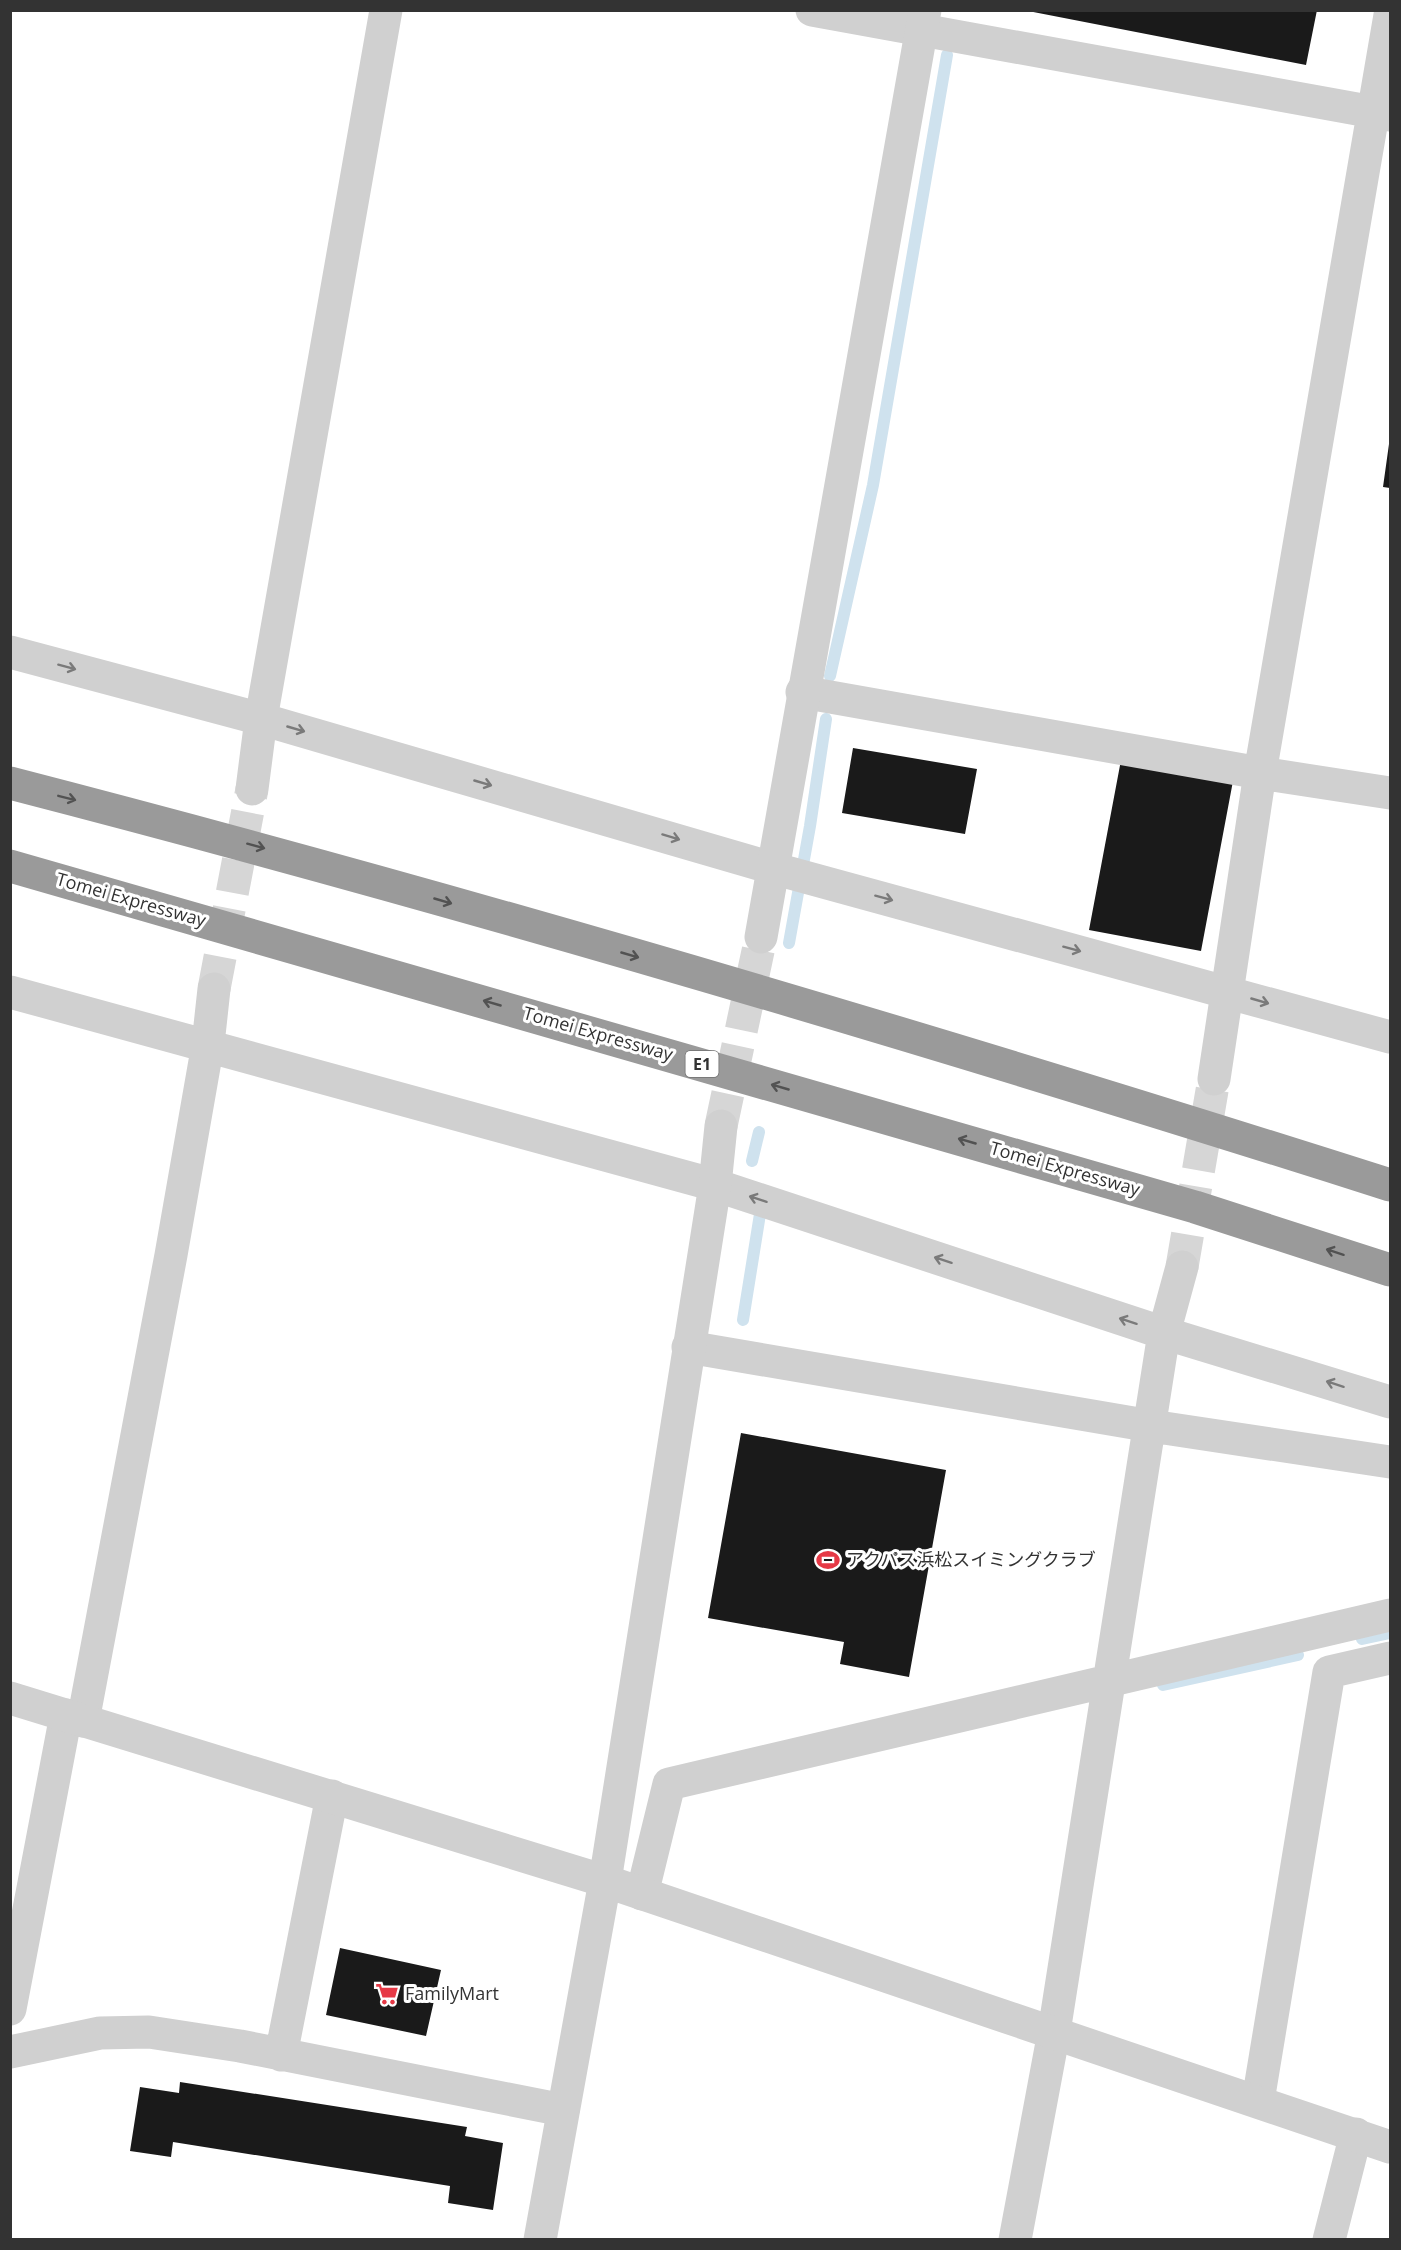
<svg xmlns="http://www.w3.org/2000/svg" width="1401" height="2250" font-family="'Open Sans','Noto Sans JP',sans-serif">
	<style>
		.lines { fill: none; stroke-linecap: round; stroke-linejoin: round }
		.stream { stroke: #cfe2ee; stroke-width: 12 }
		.building { fill: #1a1a1a }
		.minor-tunnel { stroke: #d6d6d6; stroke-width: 33; stroke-dasharray: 33 16; stroke-linecap: butt }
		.tertiary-tunnel { stroke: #d6d6d6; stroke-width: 33; stroke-dasharray: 33 16; stroke-linecap: butt }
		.minor { stroke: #d0d0d0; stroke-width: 33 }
		.tertiary { stroke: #d0d0d0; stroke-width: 33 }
		.motorway { stroke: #9a9a9a; stroke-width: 33 }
		.oneway { stroke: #7a7a7a }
		.oneway2 { stroke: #525252 }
		.labels { text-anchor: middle; stroke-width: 6; stroke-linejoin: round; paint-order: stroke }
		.shield { fill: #fff; stroke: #707070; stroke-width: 1.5 }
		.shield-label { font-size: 16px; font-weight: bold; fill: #333 }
		.street-label { font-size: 18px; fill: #333; stroke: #fff }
		.poi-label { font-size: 18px; fill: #333; stroke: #fff; text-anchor: start }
	</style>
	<rect width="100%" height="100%" fill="#fff"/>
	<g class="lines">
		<path class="stream" d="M 830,676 L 873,485 L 947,55
			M 789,943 L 810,826 L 826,719
			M 752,1161 L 759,1132
			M 743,1320 L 760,1214
			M 1362,1639 L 1390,1633
			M 1163,1685 L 1298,1655"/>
	</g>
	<path class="building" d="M 1023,10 L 1317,10 L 1306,65 Z
		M 1389,444 L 1390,444 L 1390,488 L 1383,487 Z
		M 853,748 L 977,769 L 965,834 L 842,813 Z
		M 1121,760 L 1233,781 L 1201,951 L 1089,930 Z
		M 741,1433 L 946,1470 L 909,1677 L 840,1664 L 844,1642 L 708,1618 Z
		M 340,1948 L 441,1970 L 426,2036 L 326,2015 Z
		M 180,2082 L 467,2127 L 465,2136 L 503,2143 L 493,2210 L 448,2203 L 450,2186 L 173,2142 L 171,2157 L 130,2151 L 140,2087 L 179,2093 Z"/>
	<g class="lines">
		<path class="minor-tunnel" d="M 214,989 L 252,789
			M 1182,1267 L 1214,1079"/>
		<path class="tertiary-tunnel" d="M 721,1126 L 761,937"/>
		<path class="minor" d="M 812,10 L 1390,115
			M 10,652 L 261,719 L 772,868 L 1390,1037
			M 802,692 L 1260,773 L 1390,793
			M 252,789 L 261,719 L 386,10
			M 10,992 L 715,1185 L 1164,1333 L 1390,1402
			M 1214,1079 L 1260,773 L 1390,15
			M 688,1347 L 1151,1426 L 1390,1462
			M 83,1721 L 171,1255 L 208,1044 L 214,989
			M 642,1894 L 669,1784 L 1390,1615
			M 10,2009 L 66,1715
			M 10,2052 L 100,2033 L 149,2032 L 240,2046 L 563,2110
			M 281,2055 L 332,1796
			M 1258,2101 L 1329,1672 L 1390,1658
			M 1015,2240 L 1054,2032 L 1164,1333 L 1182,1267
			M 1329,2240 L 1356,2134"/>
		<path class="tertiary" d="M 761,937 L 925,10
			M 10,1698 L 605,1881 L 1390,2147
			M 540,2240 L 605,1881 L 715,1185 L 721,1126"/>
		<path class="motorway" d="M 10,783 C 474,903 934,1040 1390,1185
			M 10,866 L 1195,1207 L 1390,1270"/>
	</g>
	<defs><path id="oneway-shaft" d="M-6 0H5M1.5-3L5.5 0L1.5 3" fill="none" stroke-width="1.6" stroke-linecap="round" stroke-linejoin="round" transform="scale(1.5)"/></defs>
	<g class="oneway">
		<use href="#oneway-shaft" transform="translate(67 667) rotate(15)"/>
		<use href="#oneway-shaft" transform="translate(296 729) rotate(16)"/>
		<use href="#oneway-shaft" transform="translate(483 783) rotate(16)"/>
		<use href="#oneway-shaft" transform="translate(671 837) rotate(17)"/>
		<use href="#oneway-shaft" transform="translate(884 898) rotate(15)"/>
		<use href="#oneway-shaft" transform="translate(1072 949) rotate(15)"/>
		<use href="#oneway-shaft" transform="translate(1260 1001) rotate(16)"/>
		<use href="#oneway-shaft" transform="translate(758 1199) rotate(-162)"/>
		<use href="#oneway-shaft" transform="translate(943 1260) rotate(-162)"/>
		<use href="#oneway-shaft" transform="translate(1128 1321) rotate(-162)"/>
		<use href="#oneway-shaft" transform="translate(1335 1384) rotate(-162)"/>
	</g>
	<g class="oneway2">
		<use href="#oneway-shaft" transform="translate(67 798) rotate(14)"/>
		<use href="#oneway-shaft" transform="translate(256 846) rotate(15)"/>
		<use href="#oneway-shaft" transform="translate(443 901) rotate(16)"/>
		<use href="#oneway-shaft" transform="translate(630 955) rotate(16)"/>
		<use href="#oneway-shaft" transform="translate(492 1003) rotate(-164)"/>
		<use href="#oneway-shaft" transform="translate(780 1087) rotate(-164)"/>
		<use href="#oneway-shaft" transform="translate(967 1141) rotate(-164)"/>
		<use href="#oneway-shaft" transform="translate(1335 1252) rotate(-162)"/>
	</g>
	<defs>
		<g id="stadium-bare" transform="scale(1.8)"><path d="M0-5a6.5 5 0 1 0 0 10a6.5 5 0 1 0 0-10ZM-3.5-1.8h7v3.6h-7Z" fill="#e63946" stroke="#fff" stroke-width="2.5" paint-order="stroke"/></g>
		<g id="supermarket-bare" transform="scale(1.8)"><path d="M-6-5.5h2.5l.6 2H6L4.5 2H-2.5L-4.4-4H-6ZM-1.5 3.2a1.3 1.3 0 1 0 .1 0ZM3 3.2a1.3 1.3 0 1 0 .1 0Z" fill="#e63946" stroke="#fff" stroke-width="2.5" paint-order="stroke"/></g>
	</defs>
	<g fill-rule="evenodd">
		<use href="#stadium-bare" x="828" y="1560"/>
		<use href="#supermarket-bare" x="387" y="1994"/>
	</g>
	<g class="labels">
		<rect class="shield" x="685.5" y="1051" width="33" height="26" rx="4.5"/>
		<g class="shield-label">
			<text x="702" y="1070">E1</text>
		</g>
		<g class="street-label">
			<text transform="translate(131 900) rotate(16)" y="6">Tomei Expressway</text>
			<text transform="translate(598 1034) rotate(16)" y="6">Tomei Expressway</text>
			<text transform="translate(1065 1169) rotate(16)" y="6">Tomei Expressway</text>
		</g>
		<g class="poi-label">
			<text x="846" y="1566">アクパス浜松スイミングクラブ</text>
			<text x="405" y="2000">FamilyMart</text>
		</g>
	</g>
	<rect width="1401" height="2250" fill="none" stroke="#333333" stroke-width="24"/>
</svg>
